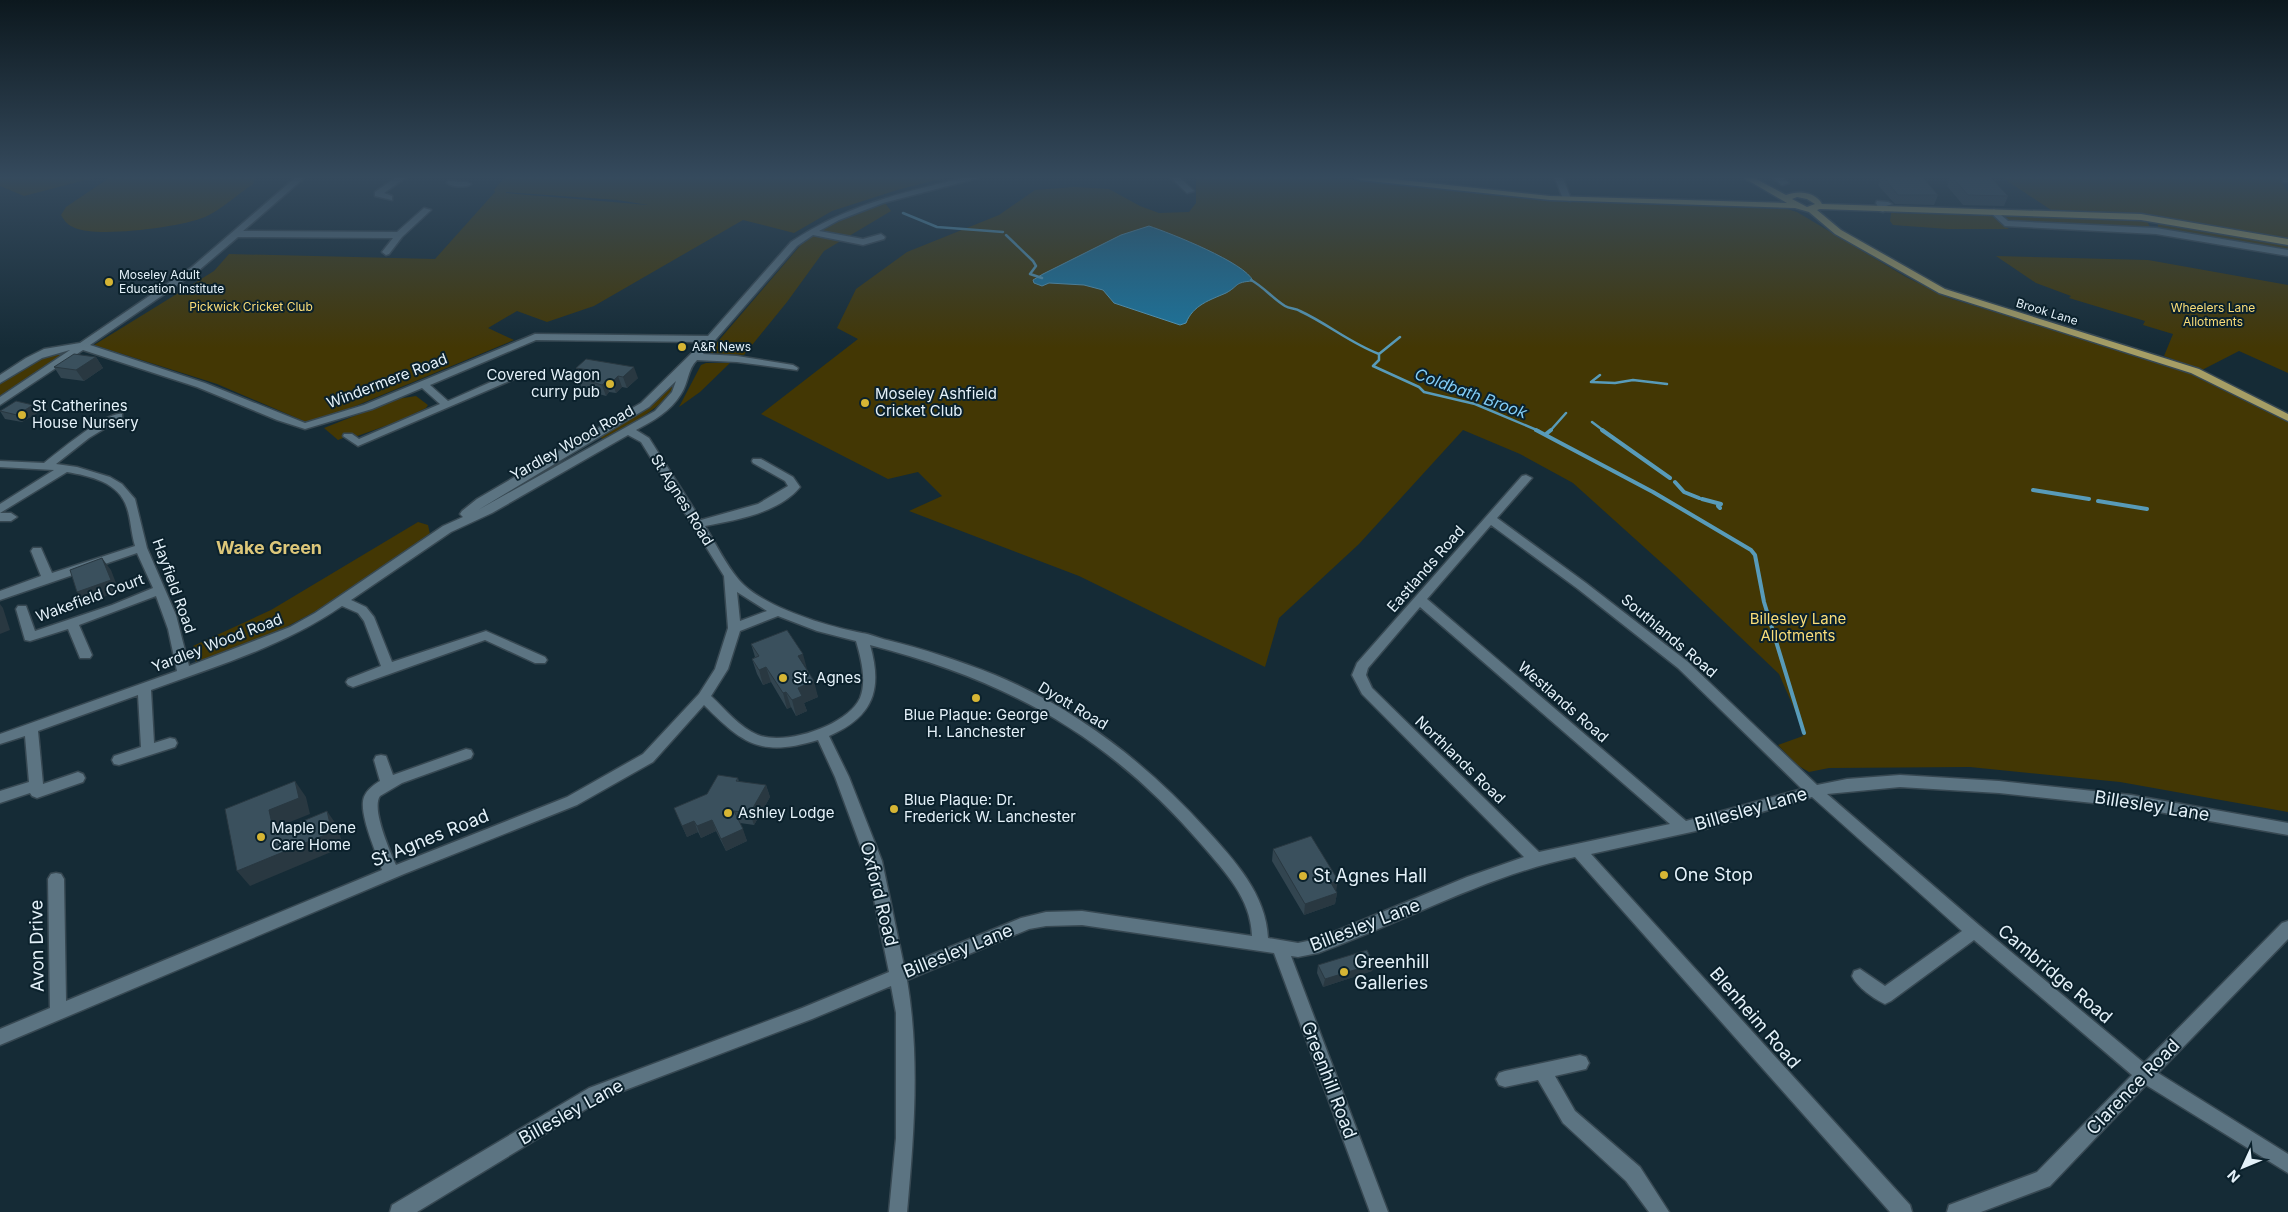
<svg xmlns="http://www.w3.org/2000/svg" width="2288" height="1212" font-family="Inter,sans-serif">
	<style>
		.green { fill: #433704; fill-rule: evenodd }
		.water { fill: #1c769e; stroke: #589bb9 }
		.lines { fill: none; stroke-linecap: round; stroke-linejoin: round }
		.stream-far1 { stroke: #589bb9; stroke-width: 2.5 }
		.stream { stroke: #589bb9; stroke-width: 4 }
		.minor-casing { stroke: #374852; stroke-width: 3 }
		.major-casing { stroke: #374852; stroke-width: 3 }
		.minor { fill: #5c7482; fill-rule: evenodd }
		.major { fill: #a69e65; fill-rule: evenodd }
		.wall { fill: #324550 }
		.shaded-wall { fill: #293841 }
		.building { fill: #3a505d; stroke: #293841 }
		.poi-dot { fill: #d6b534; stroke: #0b212c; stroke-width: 2 }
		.labels { text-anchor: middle; stroke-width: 4; stroke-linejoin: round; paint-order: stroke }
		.far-poi-label { font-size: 12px; fill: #e4f1f9; stroke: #0b212c; text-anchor: start }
		.far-park-label { font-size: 12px; fill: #fadd78; stroke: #0b212c }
		.far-street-label { font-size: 12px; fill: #e4f1f9; stroke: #0b212c }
		.poi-label { font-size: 15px; fill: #e4f1f9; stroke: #0b212c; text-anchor: start }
		.street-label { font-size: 15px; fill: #e4f1f9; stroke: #0b212c }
		.park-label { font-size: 15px; fill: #fadd78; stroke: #0b212c }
		.water-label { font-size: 16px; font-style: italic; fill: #82cdf6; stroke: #0b212c }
		.quarter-label { font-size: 18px; font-weight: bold; fill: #ddc77a; stroke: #0b212c }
		.near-street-label { font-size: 18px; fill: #e4f1f9; stroke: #0b212c }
		.near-poi-label { font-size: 18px; fill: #e4f1f9; stroke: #0b212c; text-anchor: start }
	</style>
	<rect width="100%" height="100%" fill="#152b36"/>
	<path class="green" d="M 0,178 L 93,178 L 24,196 L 0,186 Z
		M 109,178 L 255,178 L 253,184 C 238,194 222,209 205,217 C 181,227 99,238 75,228 C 68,225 65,222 61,215 L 66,207 Z
		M 504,178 L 944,178 L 897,190 L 832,211 L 794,233 L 743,220 L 594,306 L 547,322 L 517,311 L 488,328 L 514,340 L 334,415 L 306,422 L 217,384 L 94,345 L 214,271 L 229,254 L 435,259 L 495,192 L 494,190 ZM 506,192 L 618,200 L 648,205 L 506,193 Z
		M 1196,178 L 1328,178 L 1428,186 L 1558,201 L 1787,209 L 1797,212 L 1906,277 L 1949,298 L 2174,367 L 2214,383 L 2288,421 L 2288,812 L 2120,782 L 1970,767 L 1829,768 L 1809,772 L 1797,765 L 1778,745 L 1803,736 L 1800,722 L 1779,674 L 1675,575 L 1573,483 L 1520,454 L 1463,430 L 1359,544 L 1279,618 L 1265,667 L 1079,576 L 909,511 L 942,496 L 918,472 L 888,479 L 761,414 L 858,339 L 837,328 L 856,289 L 907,252 L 999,215 L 1035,190 L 1074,187 L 1109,189 L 1140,206 L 1159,213 L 1189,212 L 1196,203 Z
		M 2003,178 L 2279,178 L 2288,192 L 2288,239 L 2155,216 L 2051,210 Z
		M 885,203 L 891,211 L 824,251 L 787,302 L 744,355 L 708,353 L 805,240 L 832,222 Z
		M 1891,213 L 1992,216 L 2009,229 L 1948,229 L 1893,225 L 1890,221 Z
		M 2001,215 L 2131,218 L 2147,221 L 2151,229 L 2009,222 Z
		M 2158,222 L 2288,245 L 2288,252 L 2162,231 L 2158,227 Z
		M 1996,256 L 2148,260 L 2288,285 L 2288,373 L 2239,351 L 2202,370 L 2164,356 L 2173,334 L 2143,325 L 2145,321 L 2069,298 L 2071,296 L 2036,283 Z
		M 62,352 L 63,355 L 0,396 L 0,384 L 46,354 Z
		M 706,363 L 730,363 L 700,392 L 679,407 L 701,365 Z
		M 672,384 L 674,388 C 657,412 628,425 603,439 L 599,437 L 642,412 Z
		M 416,396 L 428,405 L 426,408 L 399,421 L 352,438 L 348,436 L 338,440 L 324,428 L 397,399 Z
		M 418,522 L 428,525 L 430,534 L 320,609 L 273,634 L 196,663 L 193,646 L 271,610 Z"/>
	<path class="water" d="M 1149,226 C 1170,233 1246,263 1253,281 C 1234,282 1239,286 1226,293 C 1210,300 1193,305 1186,323 L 1180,325 L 1114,303 L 1103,290 L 1084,285 L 1049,283 L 1042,286 L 1034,283 L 1033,280 L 1043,274 L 1121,235 Z"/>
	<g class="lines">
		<path class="stream-far1" d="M 903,213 L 937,227 L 1003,232
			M 1006,235 L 1033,261 L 1036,266 L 1030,274 L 1042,278
			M 1251,280 C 1264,287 1273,299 1285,306 C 1290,309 1296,308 1300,311 C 1328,324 1350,343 1379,354 L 1379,360 L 1373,366 L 1419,387 L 1424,392 L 1475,404 L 1539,431
			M 1379,354 L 1400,337
			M 1591,382 L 1615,383 L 1633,380 L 1667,384
			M 1591,382 L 1600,375
			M 1592,422 L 1604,431
			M 1550,431 L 1566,413"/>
		<path class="stream" d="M 1536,430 L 1653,492 L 1751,550 L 1755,555 L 1764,602 L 1804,733
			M 1602,430 L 1670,478
			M 1546,434 L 1551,430
			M 1675,482 L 1684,492 L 1699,498
			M 2033,490 L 2089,499
			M 1702,499 L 1721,504 L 1718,506 L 1720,508
			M 2098,501 L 2147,509"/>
		<g class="minor-casing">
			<path id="minor" d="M 295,178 L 304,178 L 243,231 L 397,232 L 424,208 L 431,210 L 402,237 L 389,254 L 386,255 L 382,252 L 393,238 L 238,237 L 198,271 L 90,345 L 205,383 L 305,423 L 364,405 L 535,334 L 708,336 L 791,242 C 845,206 900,193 963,178 L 978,178 L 883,203 L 839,220 L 819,231 L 863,239 L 881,234 L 885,237 L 884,239 L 863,245 L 813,235 L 797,246 L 703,354 L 737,356 L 793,365 L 798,368 L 797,370 L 737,362 L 697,360 C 687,370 689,382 681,394 C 671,411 653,421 636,430 L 649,438 L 701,520 L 758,504 L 788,486 L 785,481 L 753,463 L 752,461 L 753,459 L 761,459 L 793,477 L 800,487 C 779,513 736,520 705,526 C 716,544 726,565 739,580 C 762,607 829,627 862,633 C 870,634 879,638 887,640 C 924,649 960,661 995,675 C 1077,709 1147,764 1206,829 C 1235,861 1266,894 1268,938 L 1298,943 L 1317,939 L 1467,877 L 1524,857 L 1362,694 L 1352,675 L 1357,663 L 1522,476 L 1526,475 L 1532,478 L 1497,518 L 1586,583 L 1688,662 L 1817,785 L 1847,779 L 1900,775 L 1999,781 L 2131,795 L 2288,823 L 2288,835 L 2131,807 L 1999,793 L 1900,787 L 1827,794 L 1980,926 L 2144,1063 L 2282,923 L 2288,921 L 2288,939 L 2158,1073 L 2288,1154 L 2288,1173 L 2146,1085 L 2050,1186 L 1981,1212 L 1947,1212 L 1949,1205 L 2037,1172 L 2132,1075 L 1974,940 L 1891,1001 L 1885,1004 C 1874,999 1857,987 1852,976 L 1854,971 L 1860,969 L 1885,986 L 1962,931 L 1812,797 L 1705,829 L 1591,854 L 1910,1205 L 1912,1212 L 1890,1212 L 1575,857 C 1485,876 1404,922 1318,953 L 1298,957 L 1291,956 L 1388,1212 L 1370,1212 L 1274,953 L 1082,925 L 1046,926 L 1029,929 L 907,980 C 920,1056 914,1136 907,1212 L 889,1212 L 896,1138 L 896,1013 L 891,986 L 812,1019 L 620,1092 L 601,1100 L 417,1212 L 390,1212 L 392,1205 L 589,1088 L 802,1008 L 889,972 L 866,861 L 835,777 L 818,740 C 761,757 744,745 704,705 L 653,762 L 577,805 L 404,874 L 0,1045 L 0,1029 L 50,1008 L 48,879 L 51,874 L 56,873 L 61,874 L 64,879 L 66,1001 L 382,870 C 377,854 358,813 364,797 C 367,790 373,785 380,781 L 374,760 L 376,756 L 381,755 L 386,756 L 393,775 L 466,749 L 471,750 L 473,754 L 471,758 L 402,783 L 380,796 C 371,809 390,851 396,865 L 567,797 L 643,754 L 699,694 L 715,669 L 728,628 L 724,576 L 641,442 L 628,435 L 492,513 L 451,532 L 351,600 L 366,607 L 374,617 L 392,662 L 486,631 L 545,657 L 547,660 L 545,663 L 535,663 L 485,640 L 353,687 L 348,685 L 346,682 L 348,679 L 381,666 L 364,621 L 358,613 L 342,606 C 284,646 217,666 151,690 L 154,743 L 170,738 L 175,739 L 177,743 L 175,747 L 119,765 L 114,764 L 112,760 L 114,756 L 141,747 L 138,695 L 38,731 L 43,784 L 78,772 L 83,774 L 85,778 L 83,782 L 37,798 L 32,796 L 30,793 L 0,803 L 0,791 L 29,782 L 25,736 L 0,744 L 0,734 L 177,671 L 168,629 L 156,596 L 79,625 L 92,655 L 90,658 L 80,658 L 68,629 L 30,641 L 25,640 L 16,609 L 18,606 L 26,606 L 35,631 L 112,605 L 153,588 L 137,553 L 0,600 L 0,591 L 41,576 L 31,551 L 33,548 L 41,548 L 52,573 L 135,546 C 131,533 131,520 127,508 C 119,482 90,476 67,472 L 0,513 L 0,504 L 54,470 L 0,467 L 0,461 L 44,463 C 57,453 107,411 122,414 L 122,418 L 89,438 L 56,464 L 77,467 L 110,477 L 122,484 L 135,499 L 147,548 L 176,615 L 189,666 L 290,627 L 315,613 L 443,526 L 463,517 L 460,514 L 462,511 L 477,499 L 641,403 L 703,342 L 536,340 L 430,385 L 448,401 L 511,373 L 519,373 L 519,377 L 358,446 L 343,436 L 344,434 L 352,434 L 359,439 L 440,404 L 422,388 L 372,409 L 305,429 L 277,420 L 197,387 L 83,350 L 0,405 L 0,397 L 70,350 L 42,358 L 0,383 L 0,375 L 26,358 L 44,349 L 80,343 L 192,267 ZM 676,381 L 672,392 L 655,411 L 478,510 L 649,407 ZM 1491,525 L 1578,589 L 1678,668 L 1802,789 L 1686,821 L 1427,599 ZM 737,592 L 767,611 L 740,621 ZM 1420,607 L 1670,824 L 1539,852 L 1372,688 L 1366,675 L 1368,668 ZM 778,616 L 817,631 L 856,641 C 861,658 867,681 860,698 C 848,725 786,746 758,735 C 740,728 725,709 711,696 L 728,669 L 740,631 ZM 870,645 C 1009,681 1107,735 1202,845 C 1225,872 1251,898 1252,936 L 1082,911 L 1046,912 L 1021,918 L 904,966 L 882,861 L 849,777 L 829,736 C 873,717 883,690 870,645 Z
				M 395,178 L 405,178 L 384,193 L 392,196 L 392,200 L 375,196 L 375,192 Z
				M 1171,178 L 1180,178 L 1194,191 L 1187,193 Z
				M 1555,178 L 1563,178 L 1571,199 L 1570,201 L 1563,199 Z
				M 1773,178 L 1783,178 L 1789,183 L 1782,185 Z
				M 2283,178 L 2288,178 L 2288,182 L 2283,182 Z
				M 448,181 L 467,182 L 471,184 C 466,188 452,187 447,183 Z
				M 1877,201 L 1888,202 L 1892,204 L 1886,206 L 1887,209 L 1883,212 L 1880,211 L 1876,203 Z
				M 1994,209 L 2008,221 L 2156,228 L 2288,250 L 2288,256 L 2156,234 L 2005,226 L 1990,212 Z
				M 0,513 L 11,513 L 17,517 L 11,521 L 0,521 Z
				M 1580,1055 L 1586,1057 L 1589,1063 L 1586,1069 L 1555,1076 L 1575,1111 L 1640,1167 L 1669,1212 L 1649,1212 L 1626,1181 L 1563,1123 L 1538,1080 L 1505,1087 L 1499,1085 L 1496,1079 L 1499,1073 L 1505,1071 Z"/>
		</g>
		<g class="major-casing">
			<path id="major" d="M 1356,178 L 1384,178 L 1550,196 L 1787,203 L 1744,178 L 1754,178 L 1786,195 C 1798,190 1816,192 1822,204 L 2141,214 L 2288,239 L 2288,245 L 2141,220 L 1820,209 L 1817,210 L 1841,230 L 1945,289 L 2199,369 L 2288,414 L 2288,421 L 2191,373 L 1939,293 L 1835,234 L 1809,212 L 1795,208 L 1550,200 L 1360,180 ZM 1797,197 L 1807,199 L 1815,204 L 1807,207 L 1792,199 Z"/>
		</g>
		<use href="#minor" class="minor"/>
		<use href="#major" class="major"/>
	</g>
	<path class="wall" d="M 1881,178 L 1923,178 L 1938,195 L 1934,205 L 1895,204 L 1878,185 Z
		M 1950,178 L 1991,178 L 2008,196 L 2004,206 L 1963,205 L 1947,186 Z
		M 96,357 L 103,368 L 84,381 L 61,378 L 54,367 Z
		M 576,368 L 638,378 L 627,388 L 622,387 L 616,393 L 609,392 L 606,396 L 582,389 L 578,378 L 580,377 Z
		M 0,411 L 39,412 L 22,422 L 5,419 Z
		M 751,644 L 807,669 L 818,697 L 804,703 L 807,711 L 796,716 L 791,707 L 787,709 L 771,682 L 763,685 L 757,674 L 752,659 L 755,657 Z
		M 738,778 L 739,782 L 766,785 L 770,797 L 754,825 L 740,823 L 747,841 L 726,851 L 716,831 L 701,838 L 698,832 L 687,837 L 674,808 L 707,794 Z
		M 1273,849 L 1336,891 L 1337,893 L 1335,904 L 1304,915 L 1272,861 Z
		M 1374,964 L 1372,971 L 1323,987 L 1317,973 L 1318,965 Z"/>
	<path class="shaded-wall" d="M 96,357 L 103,368 L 84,381 L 76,370 Z
		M 634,367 L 638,378 L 627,388 L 623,377 Z
		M 618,376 L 622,387 L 616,393 L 612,382 Z
		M 606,381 L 609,392 L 606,396 L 602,385 Z
		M 33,405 L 39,412 L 22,422 L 17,415 Z
		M 102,558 L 111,570 L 119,591 L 86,604 L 77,592 Z
		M 0,604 L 3,608 L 10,630 L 0,634 Z
		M 803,654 L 807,669 L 798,656 Z
		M 766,667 L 771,682 L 763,685 L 759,670 Z
		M 814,681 L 818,697 L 804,703 L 807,711 L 796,716 L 792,700 L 798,688 Z
		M 786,692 L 791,707 L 787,709 L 783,693 Z
		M 295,781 L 306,797 L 310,814 L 280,826 L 285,849 L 274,833 L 269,810 Z
		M 766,785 L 770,797 L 754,825 L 750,813 Z
		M 327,811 L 338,827 L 343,847 L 250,886 L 237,871 Z
		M 712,820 L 716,831 L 701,838 L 697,826 Z
		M 694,821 L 698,832 L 687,837 L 682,826 Z
		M 743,829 L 747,841 L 726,851 L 721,839 Z
		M 1338,880 L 1336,892 L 1331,883 Z
		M 1337,893 L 1335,904 L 1304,915 L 1305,904 Z
		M 1374,964 L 1372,971 L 1323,987 L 1325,979 Z"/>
	<path class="building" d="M 1884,178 L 1923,178 L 1938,195 L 1898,195 Z
		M 1953,178 L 1991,178 L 2008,196 L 1968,195 Z
		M 74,354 L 96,357 L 76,370 L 54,367 Z
		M 586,359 L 634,367 L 623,377 L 618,376 L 612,382 L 606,381 L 602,385 L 578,378 L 588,370 L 576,368 Z
		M 16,401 L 33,405 L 17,415 L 0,411 Z
		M 102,558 L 111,580 L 77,592 L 70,570 Z
		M 787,630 L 803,654 L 798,656 L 814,681 L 798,688 L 802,696 L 792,700 L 786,692 L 783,693 L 766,667 L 759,670 L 752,659 L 759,656 L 751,644 Z
		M 718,775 L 738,778 L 736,781 L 766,785 L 750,813 L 734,811 L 743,829 L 721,839 L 712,820 L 697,826 L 694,821 L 682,826 L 674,808 L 707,794 Z
		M 295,781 L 299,798 L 269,810 L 274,833 L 327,811 L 332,832 L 237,871 L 225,809 Z
		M 1311,836 L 1338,880 L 1331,883 L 1337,893 L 1305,904 L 1273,849 Z
		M 1367,950 L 1374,964 L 1325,979 L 1318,965 Z"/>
	<linearGradient id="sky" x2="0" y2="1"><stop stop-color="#0c181e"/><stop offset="0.51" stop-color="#354a5d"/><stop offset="1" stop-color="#354a5d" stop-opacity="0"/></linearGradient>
	<rect width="2288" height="348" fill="url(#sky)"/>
	<g class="poi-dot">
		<circle cx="109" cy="282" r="5"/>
		<circle cx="682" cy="347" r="5"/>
		<circle cx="610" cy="384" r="5"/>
		<circle cx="865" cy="403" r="5"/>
		<circle cx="22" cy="415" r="5"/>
		<circle cx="783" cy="678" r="5"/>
		<circle cx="976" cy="698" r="5"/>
		<circle cx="894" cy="809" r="5"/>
		<circle cx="728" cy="813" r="5"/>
		<circle cx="261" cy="837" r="5"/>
		<circle cx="1664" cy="875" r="5"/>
		<circle cx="1303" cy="876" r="5"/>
		<circle cx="1344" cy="972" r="5"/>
	</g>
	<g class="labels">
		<g class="far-poi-label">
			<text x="119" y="279">Moseley Adult<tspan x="119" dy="14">Education Institute</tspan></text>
			<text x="692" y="351">A&amp;R News</text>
		</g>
		<g class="far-park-label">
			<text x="251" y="311">Pickwick Cricket Club</text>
			<text x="2213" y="312">Wheelers Lane<tspan x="2213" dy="14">Allotments</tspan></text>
		</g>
		<g class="far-street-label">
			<text transform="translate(2047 312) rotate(17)" y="4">Brook Lane</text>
		</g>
		<g class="poi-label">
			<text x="600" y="380" text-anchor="end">Covered Wagon<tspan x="600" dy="17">curry pub</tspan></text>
			<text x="875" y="399">Moseley Ashfield<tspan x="875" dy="17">Cricket Club</tspan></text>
			<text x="32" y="411">St Catherines<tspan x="32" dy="17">House Nursery</tspan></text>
			<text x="793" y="683">St. Agnes</text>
			<text x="976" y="720" text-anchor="middle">Blue Plaque: George<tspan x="976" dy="17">H. Lanchester</tspan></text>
			<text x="904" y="805">Blue Plaque: Dr.<tspan x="904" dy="17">Frederick W. Lanchester</tspan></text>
			<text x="738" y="818">Ashley Lodge</text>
			<text x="271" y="833">Maple Dene<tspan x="271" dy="17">Care Home</tspan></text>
		</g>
		<g class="street-label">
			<text transform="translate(387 381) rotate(-21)" y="5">Windermere Road</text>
			<text transform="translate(572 443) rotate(-29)" y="5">Yardley Wood Road</text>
			<text transform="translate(682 500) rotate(58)" y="5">St Agnes Road</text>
			<text transform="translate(1426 569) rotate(-49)" y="5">Eastlands Road</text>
			<text transform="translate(174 586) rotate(70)" y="5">Hayfield Road</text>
			<text transform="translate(90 598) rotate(-20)" y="5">Wakefield Court</text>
			<text transform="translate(1669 636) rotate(40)" y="5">Southlands Road</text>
			<text transform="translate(217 643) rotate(-21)" y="5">Yardley Wood Road</text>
			<text transform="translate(1563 702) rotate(41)" y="5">Westlands Road</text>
			<text transform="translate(1073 706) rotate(31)" y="5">Dyott Road</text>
			<text transform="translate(1460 760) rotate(44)" y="5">Northlands Road</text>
		</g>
		<g class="park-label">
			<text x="1798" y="624">Billesley Lane<tspan x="1798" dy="17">Allotments</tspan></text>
		</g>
		<g class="water-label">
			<text transform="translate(1471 393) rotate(20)" y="6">Coldbath Brook</text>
		</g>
		<g class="quarter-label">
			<text x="269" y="554">Wake Green</text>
		</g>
		<g class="near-street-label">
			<text transform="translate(2152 806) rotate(9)" y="6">Billesley Lane</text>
			<text transform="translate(1751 809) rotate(-16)" y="6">Billesley Lane</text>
			<text transform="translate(430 838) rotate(-22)" y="6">St Agnes Road</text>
			<text transform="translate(879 894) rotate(76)" y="6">Oxford Road</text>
			<text transform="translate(1365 925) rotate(-21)" y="6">Billesley Lane</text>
			<text transform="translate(37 946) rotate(-91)" y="6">Avon Drive</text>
			<text transform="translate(958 951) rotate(-22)" y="6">Billesley Lane</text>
			<text transform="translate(2055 974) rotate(40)" y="6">Cambridge Road</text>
			<text transform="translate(1755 1018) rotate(49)" y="6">Blenheim Road</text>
			<text transform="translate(1329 1080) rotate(69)" y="6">Greenhill Road</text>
			<text transform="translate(2133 1087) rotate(-46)" y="6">Clarence Road</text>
			<text transform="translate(571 1112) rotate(-29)" y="6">Billesley Lane</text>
		</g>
		<g class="near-poi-label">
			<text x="1674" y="881">One Stop</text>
			<text x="1313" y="882">St Agnes Hall</text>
			<text x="1354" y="968">Greenhill<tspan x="1354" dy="21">Galleries</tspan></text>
		</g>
	</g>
	<g transform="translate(2243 1167) rotate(226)" stroke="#0b212c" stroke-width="4" paint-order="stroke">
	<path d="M0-4L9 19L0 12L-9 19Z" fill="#e4f1f9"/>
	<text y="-8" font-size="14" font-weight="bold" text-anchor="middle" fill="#e4f1f9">N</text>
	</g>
</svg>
